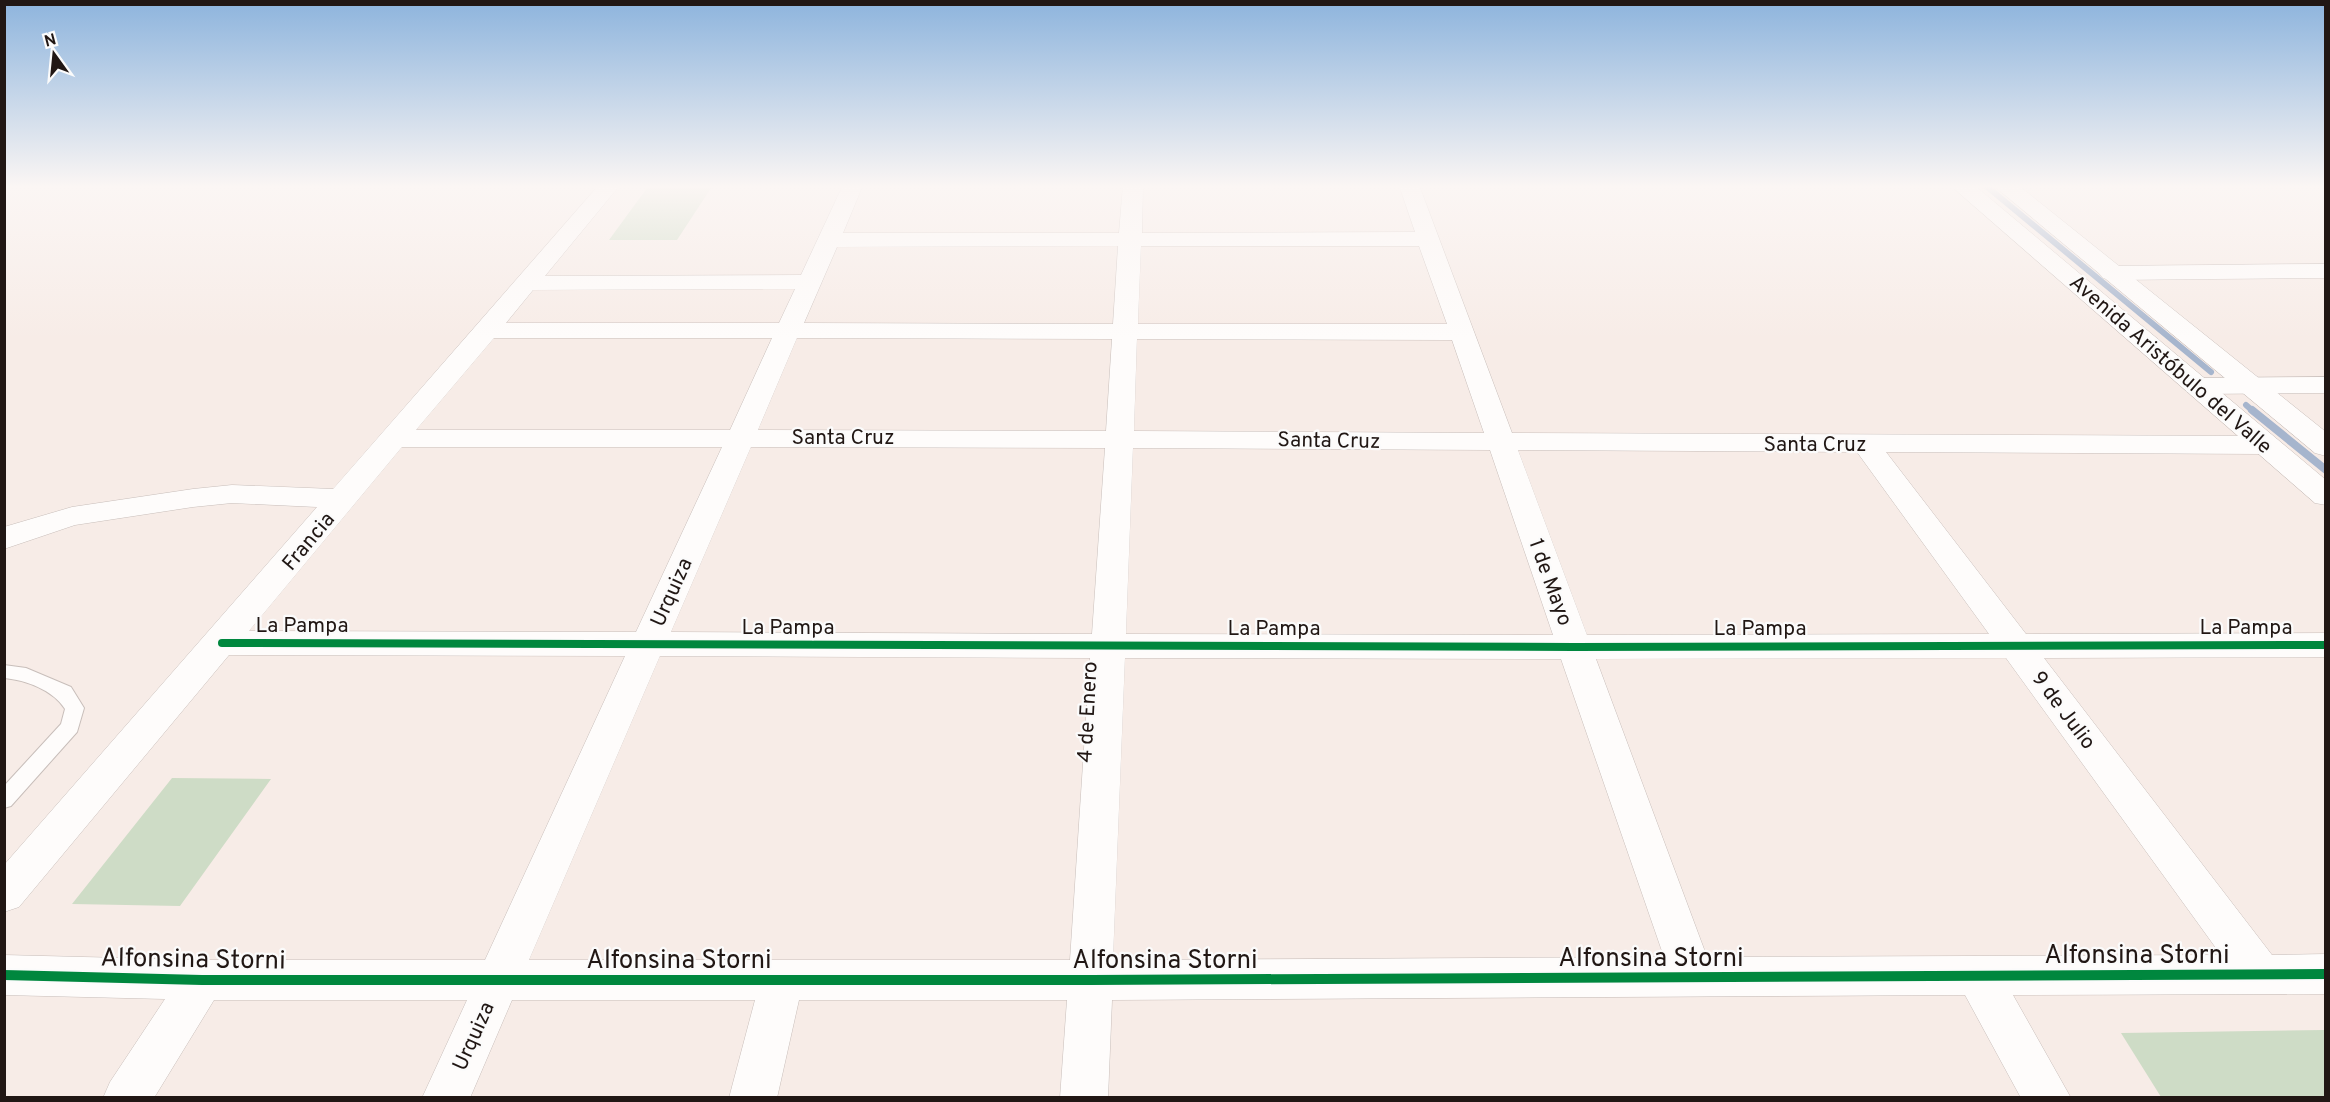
<svg xmlns="http://www.w3.org/2000/svg" width="2330" height="1102" font-family="Overpass,sans-serif">
	<style>
		.green { fill: #cedcc6 }
		.lines { fill: none; stroke-linecap: round; stroke-linejoin: round }
		.stream-far1 { stroke: #a6b5cd; stroke-width: 6 }
		.stream { stroke: #a6b5cd; stroke-width: 8 }
		.lane-casing { stroke: #c8beba; stroke-width: 2 }
		.street-casing { stroke: #c8beba; stroke-width: 1 }
		.secondary-casing { stroke: #c8beba; stroke-width: 1 }
		.lane { fill: #fefcfb; fill-rule: evenodd }
		.street { fill: #fefcfb; fill-rule: evenodd }
		.secondary { fill: #fefcfb; fill-rule: evenodd }
		.cycleway-far1-casing { stroke: #fbfbfb; stroke-width: 11 }
		.cycleway-casing { stroke: #fbfbfb; stroke-width: 14 }
		.cycleway-far1 { stroke: #00873e; stroke-width: 8 }
		.cycleway { stroke: #00873e; stroke-width: 10 }
		.labels { text-anchor: middle; stroke-width: 4.5; stroke-linejoin: round; paint-order: stroke }
		.street-label { font-size: 21px; fill: #211714; stroke: #fbfbfb }
		.near-street-label { font-size: 26px; fill: #211714; stroke: #fbfbfb }
	</style>
	<rect width="100%" height="100%" fill="#f7ece7"/>
	<path class="green" d="M 647,188 L 711,188 L 677,240 L 609,240 Z
		M 172,778 L 271,779 L 180,906 L 72,904 Z
		M 2324,1030 L 2325,1098 L 2161,1097 L 2121,1033 Z"/>
	<g class="lines">
		<path class="stream-far1" d="M 1985,185 L 2211,372
			M 2246,405 L 2254,412"/>
		<path class="stream" d="M 2252,410 L 2326,470"/>
		<g class="lane-casing">
			<path id="lane" d="M 4,665 L 26,668 L 71,687 L 84,708 L 77,732 L 11,806 L 4,808 L 4,786 L 61,724 L 65,709 C 53,690 26,680 4,678 Z"/>
		</g>
		<g class="street-casing">
			<path id="street" d="M 599,185 L 620,185 L 545,276 L 801,275 L 843,185 L 863,185 L 843,233 L 1119,233 L 1123,185 L 1143,185 L 1142,233 L 1415,232 L 1399,185 L 1419,185 L 1512,433 L 2264,436 L 2274,439 L 2278,445 L 2274,451 L 2264,454 L 1886,452 L 2026,634 L 2326,633 L 2326,657 L 2044,658 L 2272,955 L 2326,954 L 2326,994 L 2013,995 L 2071,1098 L 2021,1098 L 1965,995 L 1112,1000 L 1108,1098 L 1060,1098 L 1067,1000 L 799,1000 L 777,1098 L 729,1098 L 755,1000 L 512,1000 L 470,1098 L 422,1098 L 467,1000 L 214,1000 L 154,1098 L 103,1098 L 110,1082 L 165,999 L 4,995 L 4,955 L 202,960 L 485,960 L 625,656 L 229,655 L 19,907 L 4,912 L 4,865 L 317,507 L 232,503 L 193,507 L 75,525 L 4,549 L 4,527 L 72,507 L 193,489 L 232,485 L 333,489 ZM 1118,246 L 1113,324 L 804,323 L 837,247 ZM 1141,246 L 1419,246 L 1447,324 L 1138,324 ZM 795,289 L 779,323 L 506,323 L 533,290 ZM 494,338 L 772,338 L 730,430 L 416,430 ZM 797,338 L 1112,339 L 1106,431 L 758,430 ZM 1137,339 L 1452,340 L 1484,433 L 1134,431 ZM 402,447 L 722,447 L 636,632 L 249,631 ZM 751,447 L 1105,448 L 1092,634 L 671,632 ZM 1133,448 L 1490,450 L 1553,635 L 1126,634 ZM 1518,450 L 1857,452 L 1989,634 L 1587,635 ZM 660,656 L 1090,658 L 1070,960 L 529,960 ZM 1125,658 L 1561,659 L 1664,957 L 1113,960 ZM 2006,658 L 2221,955 L 1707,957 L 1596,659 Z
				M 2326,264 L 2326,278 L 2111,280 L 2103,278 L 2099,273 L 2103,268 L 2111,266 Z
				M 2326,377 L 2326,393 L 2196,394 L 2187,392 L 2183,386 L 2187,380 L 2196,378 Z"/>
		</g>
		<g class="secondary-casing">
			<path id="secondary" d="M 1950,185 L 1974,185 L 2326,480 L 2326,505 L 2315,503 Z
				M 1993,185 L 2018,185 L 2326,432 L 2326,456 L 2315,453 Z"/>
		</g>
		<use href="#lane" class="lane"/>
		<use href="#street" class="street"/>
		<use href="#secondary" class="secondary"/>
		<g class="cycleway-far1-casing">
			<path id="cycleway-far1" d="M 222,643 L 1574,647 L 2326,645"/>
		</g>
		<g class="cycleway-casing">
			<path id="cycleway" d="M 4,975 L 202,980 L 1091,980 L 2326,974"/>
		</g>
		<use href="#cycleway-far1" class="cycleway-far1"/>
		<use href="#cycleway" class="cycleway"/>
	</g>
	<linearGradient id="sky" x2="0" y2="1"><stop stop-color="#8db4dd"/><stop offset="0.55" stop-color="#fbf6f4"/><stop offset="1" stop-color="#fbf6f4" stop-opacity="0"/></linearGradient>
	<rect width="2330" height="339" fill="url(#sky)"/>
	<g class="labels">
		<g class="street-label">
			<text transform="translate(2171 364) rotate(41)" y="7">Avenida Aristóbulo del Valle</text>
			<text x="843" y="444">Santa Cruz</text>
			<text transform="translate(1329 440) rotate(1)" y="7">Santa Cruz</text>
			<text x="1815" y="451">Santa Cruz</text>
			<text transform="translate(308 541) rotate(-50)" y="7">Francia</text>
			<text transform="translate(1551 582) rotate(70)" y="7">1 de Mayo</text>
			<text transform="translate(671 592) rotate(-66)" y="7">Urquiza</text>
			<text x="302" y="632">La Pampa</text>
			<text x="788" y="634">La Pampa</text>
			<text x="2246" y="634">La Pampa</text>
			<text x="1274" y="635">La Pampa</text>
			<text x="1760" y="635">La Pampa</text>
			<text transform="translate(2064 710) rotate(53)" y="7">9 de Julio</text>
			<text transform="translate(1087 712) rotate(-87)" y="7">4 de Enero</text>
			<text transform="translate(473 1036) rotate(-66)" y="7">Urquiza</text>
		</g>
		<g class="near-street-label">
			<text x="2137" y="963">Alfonsina Storni</text>
			<text x="1651" y="966">Alfonsina Storni</text>
			<text transform="translate(193 958) rotate(1)" y="9">Alfonsina Storni</text>
			<text x="679" y="968">Alfonsina Storni</text>
			<text x="1165" y="968">Alfonsina Storni</text>
		</g>
	</g>
	<rect width="2330" height="1102" fill="none" stroke="#211714" stroke-width="12"/>
	<g transform="translate(54 54) rotate(345)" stroke="#fbfbfb" stroke-width="4.5" paint-order="stroke">
	<path d="M0-4.5L10 22L0 15L-10 22Z" fill="#211714"/>
	<text y="-9" font-size="16" font-weight="bold" text-anchor="middle" fill="#211714">N</text>
	</g>
</svg>
